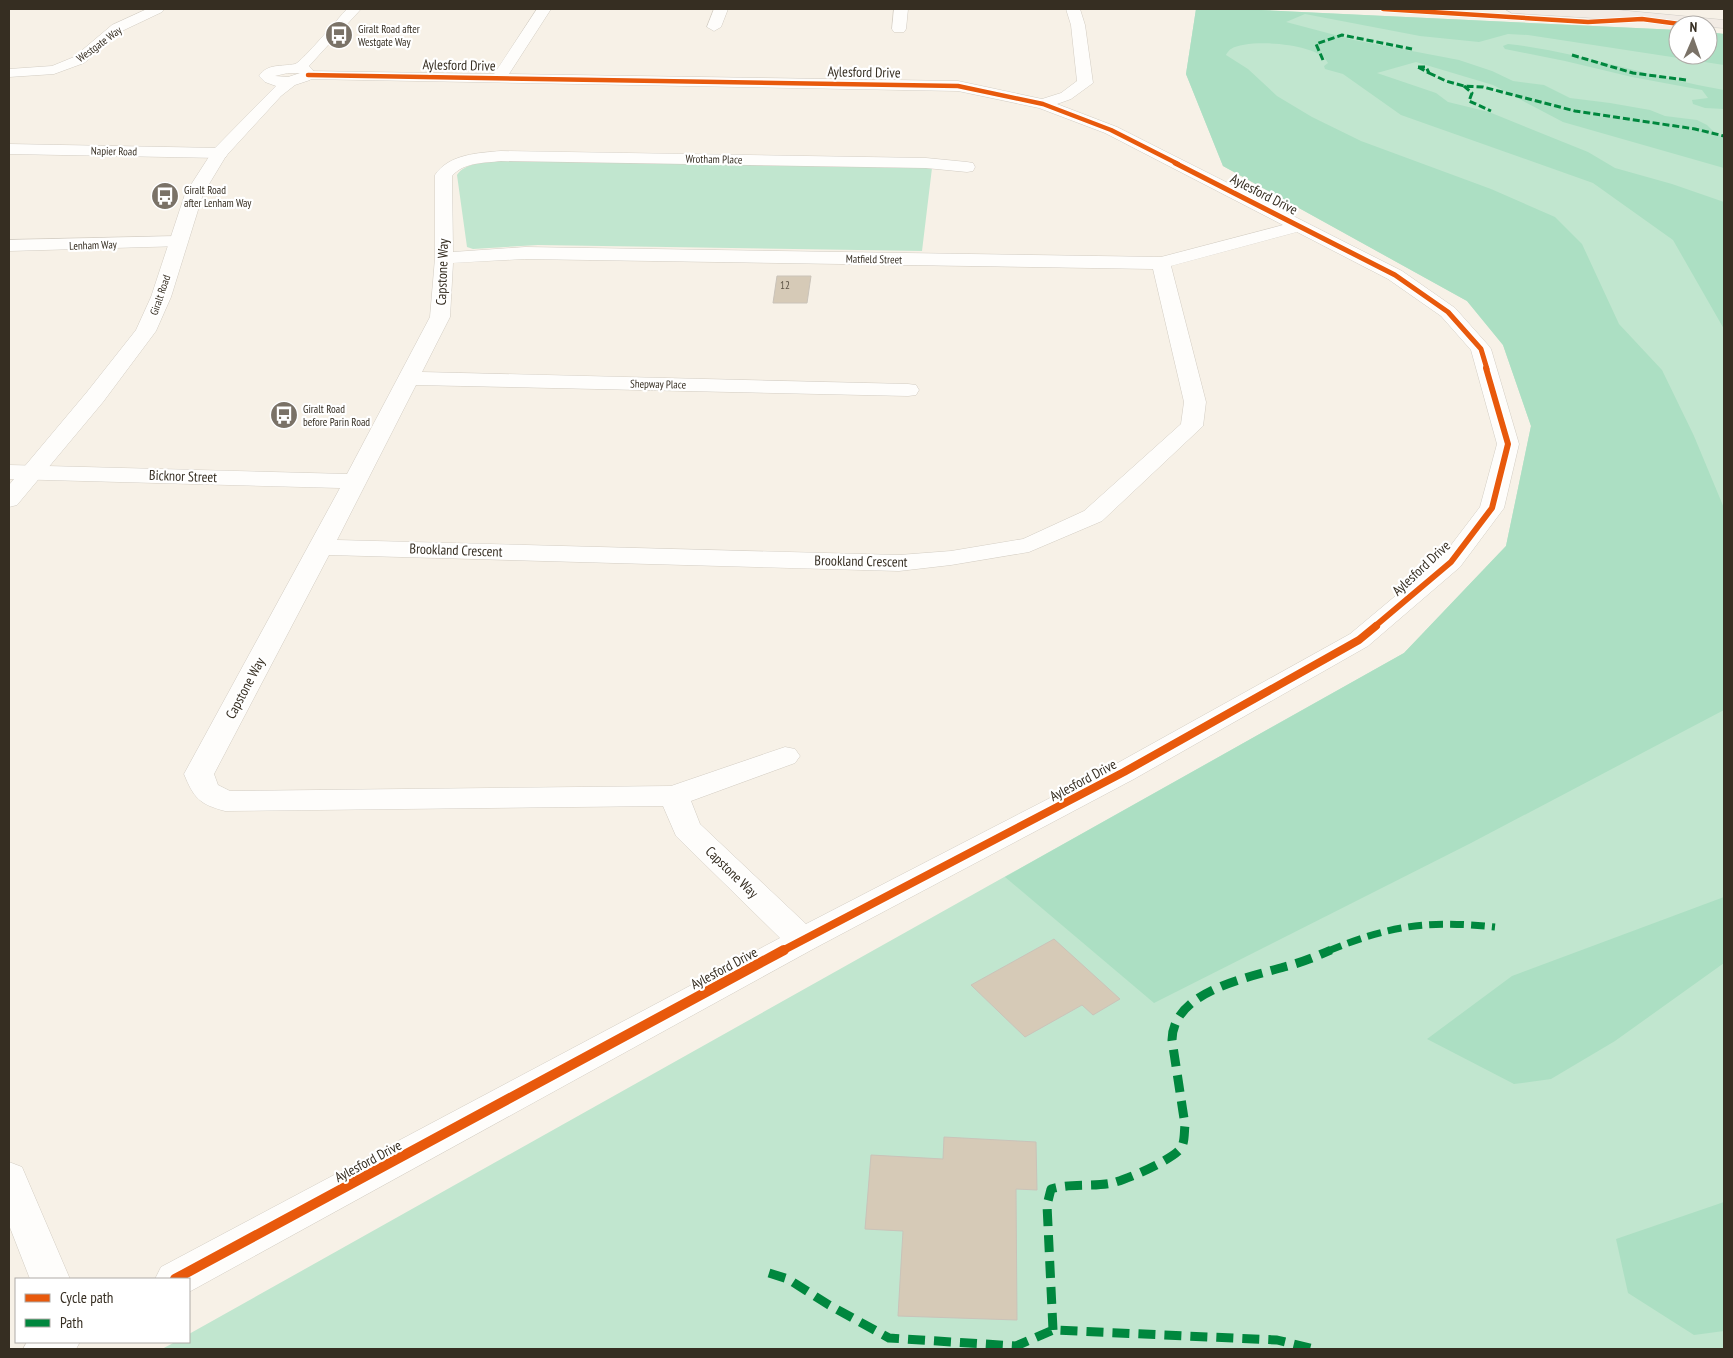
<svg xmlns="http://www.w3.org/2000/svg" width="1733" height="1358" font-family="'PT Sans Narrow',sans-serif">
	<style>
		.green { fill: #c1e6cf }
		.forest { fill: #acdfc3 }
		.building { fill: #d6cab7; stroke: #cac3b9 }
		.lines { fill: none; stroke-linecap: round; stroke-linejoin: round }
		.street-casing { stroke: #d3cdc3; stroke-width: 1 }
		.secondary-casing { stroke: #d3cdc3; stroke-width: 1 }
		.primary-casing { stroke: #d0ccc6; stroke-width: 1 }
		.street { fill: #fefdfb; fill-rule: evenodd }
		.secondary { fill: #fefdfb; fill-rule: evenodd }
		.primary { fill: #f2ebe4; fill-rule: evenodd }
		.quiet-far2 { stroke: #00873e; stroke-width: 3; stroke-dasharray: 7 3; stroke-linecap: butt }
		.quiet-far1 { stroke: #00873e; stroke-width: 7; stroke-dasharray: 14 7; stroke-linecap: butt }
		.quiet { stroke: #00873e; stroke-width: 9; stroke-dasharray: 17 9; stroke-linecap: butt }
		.cycleway-far4-casing { stroke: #fff; stroke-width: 6 }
		.cycleway-far3-casing { stroke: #fff; stroke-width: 7 }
		.cycleway-far2-casing { stroke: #fff; stroke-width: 9 }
		.cycleway-far1-casing { stroke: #fff; stroke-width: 11 }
		.cycleway-casing { stroke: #fff; stroke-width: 13 }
		.cycleway-far4 { stroke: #e8590c; stroke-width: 4.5 }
		.cycleway-far3 { stroke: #e8590c; stroke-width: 5 }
		.cycleway-far2 { stroke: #e8590c; stroke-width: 6 }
		.cycleway-far1 { stroke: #e8590c; stroke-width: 8 }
		.cycleway { stroke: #e8590c; stroke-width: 10 }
		.labels { text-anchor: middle; stroke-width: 4.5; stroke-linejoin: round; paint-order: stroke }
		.far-poi-label { font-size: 11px; fill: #362e22; stroke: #fff; text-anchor: start }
		.far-street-label { font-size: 11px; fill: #362e22; stroke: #fff }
		.number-label { font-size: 11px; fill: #5e5547 }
		.street-label { font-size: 14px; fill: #362e22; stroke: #fff }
	</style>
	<rect width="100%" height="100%" fill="#f7f1e7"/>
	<path class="green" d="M 1196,9 L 1239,9 L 1678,30 L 1678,55 L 1708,55 L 1708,32 L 1724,34 L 1724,1349 L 162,1349 L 175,1342 L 189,1342 L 189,1334 L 1404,653 L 1506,546 L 1531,426 L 1503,345 L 1467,301 L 1223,166 L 1186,74 Z
		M 500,160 L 932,168 L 922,251 L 538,245 L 473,249 L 467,247 L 457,175 C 464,163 487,162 500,160 Z"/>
	<path class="forest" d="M 1196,9 L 1239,9 L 1678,30 L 1678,55 L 1708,55 L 1708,32 L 1724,34 L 1724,65 L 1528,35 L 1508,34 L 1479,42 L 1420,36 L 1305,14 L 1286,22 L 1354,40 L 1459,60 L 1492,71 L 1513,81 L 1544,85 L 1570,98 L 1610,103 L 1650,110 L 1665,116 L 1697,120 L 1707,125 L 1717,135 L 1724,136 L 1724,168 L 1563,122 L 1493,85 L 1416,62 L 1377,73 L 1436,93 L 1448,102 L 1489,112 L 1588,152 L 1615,168 L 1672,184 L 1724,202 L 1724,329 L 1673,240 L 1593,183 L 1401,115 L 1343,74 L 1325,69 L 1324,66 L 1328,63 C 1320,43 1248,38 1231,49 C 1230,49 1226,54 1226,55 L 1248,69 L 1277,96 L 1312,117 L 1361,141 L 1491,189 L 1555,217 L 1582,244 L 1619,324 L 1662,370 L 1694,436 L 1724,508 L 1724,710 L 1471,843 L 1154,1003 L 1005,877 L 1404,653 L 1506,546 L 1531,426 L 1503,345 L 1467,301 L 1223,166 L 1186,74 Z
		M 1508,44 C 1581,52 1652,78 1724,90 L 1724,109 L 1705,108 L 1693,104 L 1692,100 L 1708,98 L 1702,90 L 1632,77 L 1565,61 L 1505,49 L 1503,46 Z
		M 1724,897 L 1724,963 L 1615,1041 L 1551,1079 L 1514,1084 L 1427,1039 L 1512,976 Z
		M 1724,1202 L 1724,1331 L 1694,1335 L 1628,1293 L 1616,1239 Z"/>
	<path class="building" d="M 777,276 L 811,276 L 807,303 L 773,303 Z
		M 1054,939 L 1120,999 L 1093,1015 L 1082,1005 L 1025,1037 L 971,985 Z
		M 944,1137 L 1036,1142 L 1037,1190 L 1016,1189 L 1017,1320 L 898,1316 L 903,1231 L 865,1229 L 871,1155 L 943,1159 Z"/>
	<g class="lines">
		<g class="street-casing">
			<path id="street" d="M 147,9 L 164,9 L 162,12 L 122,31 L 84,63 L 54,74 L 9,77 L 9,69 L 52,66 L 74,57 L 112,25 Z
				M 537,9 L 551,9 L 509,74 L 958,81 L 1042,99 L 1061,93 L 1077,81 L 1071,25 L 1066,9 L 1080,9 L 1085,25 L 1093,83 L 1071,99 L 1057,104 L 1117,127 L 1402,271 L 1455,308 L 1488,345 L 1491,349 L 1519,444 L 1504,508 L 1460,567 L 1368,646 L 1134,779 L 815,948 L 189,1292 L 189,1279 L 155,1279 L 161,1267 L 780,938 L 676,836 L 663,806 L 225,811 C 199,804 194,798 184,774 L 340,488 L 10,479 L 9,465 L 347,474 L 430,317 L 435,258 L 435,175 C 449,154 478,153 501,151 L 926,158 L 967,162 L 973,163 L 975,167 L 973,171 L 967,172 L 926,168 L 501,161 C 484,163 464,162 452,176 L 453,252 L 525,247 L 1161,257 L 1283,225 L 1105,133 L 1039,108 L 958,91 L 308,79 L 303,78 L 301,75 L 303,72 L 308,71 L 494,74 ZM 1297,232 L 1388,279 L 1441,316 L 1471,350 L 1497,444 L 1480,507 L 1442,557 L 1350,634 L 1114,765 L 806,924 L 700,824 L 691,801 L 795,763 L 800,756 L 795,749 L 785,747 L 671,786 L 230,791 L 218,785 L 214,774 L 329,555 L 899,571 L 951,565 L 1029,552 L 1102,521 L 1203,426 L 1206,402 L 1171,266 ZM 525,259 L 1153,269 L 1184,402 L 1181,424 L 1084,511 L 1023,539 L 951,551 L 899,555 L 337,540 L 416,385 L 908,396 L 916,395 L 919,390 L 916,385 L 908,384 L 422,372 L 450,317 L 453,263 Z
				M 714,9 L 728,9 L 721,27 L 714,31 L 707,27 Z
				M 894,9 L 908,9 L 906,29 L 904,32 L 894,32 L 892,29 Z
				M 9,144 L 220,148 L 226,149 L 228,153 L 226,157 L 220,158 L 9,154 Z
				M 177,236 L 183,238 L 186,242 L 183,246 L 9,251 L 9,240 Z
				M 9,1162 L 22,1167 L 70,1279 L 30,1279 L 9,1225 Z
				M 27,1342 L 80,1342 L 76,1349 L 23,1349 Z"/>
		</g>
		<g class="secondary-casing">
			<path id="secondary" d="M 347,9 L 361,9 L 309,66 L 316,74 L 310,80 L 295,85 L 281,96 L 226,156 L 203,194 L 171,297 L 156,331 L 103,402 L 17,505 L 9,507 L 9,485 L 87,392 L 136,330 L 151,297 L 185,194 L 214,149 L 276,86 L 265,82 L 259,76 C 268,63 281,67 295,64 C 302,62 339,17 347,9 ZM 288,73 L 300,73 L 288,77 L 275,76 Z"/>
		</g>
		<g class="primary-casing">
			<path id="primary" d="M 1505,9 L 1618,10 L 1724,20 L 1724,28 L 1708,27 L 1708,25 L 1512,13 Z"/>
		</g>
		<use href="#street" class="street"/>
		<use href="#secondary" class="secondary"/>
		<use href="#primary" class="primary"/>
		<path class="quiet-far2" d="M 1572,55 L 1633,73 L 1686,80
			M 1323,60 L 1316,44 L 1342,35 L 1412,49
			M 1418,67 L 1426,67 L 1429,73 Z
			M 1429,73 L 1446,81 L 1464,86 L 1483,87 L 1575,111 L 1695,129 L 1724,136
			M 1464,86 L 1472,93 L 1469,101 L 1491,111"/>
		<path class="quiet-far1" d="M 1328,951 C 1391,925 1428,920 1495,927"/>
		<path class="quiet" d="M 769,1273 L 788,1279 L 829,1305 L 889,1338 L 1016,1346 L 1053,1330 L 1277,1340 L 1314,1349
			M 1053,1330 L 1047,1205 L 1051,1189 C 1071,1183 1092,1187 1112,1183 C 1126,1180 1174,1159 1181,1148 C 1185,1142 1184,1132 1185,1125 L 1172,1040 C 1173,991 1247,978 1284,967 C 1300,963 1315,957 1331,950"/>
		<g class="cycleway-far4-casing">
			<path id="cycleway-far4" d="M 1383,9 L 1588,22 L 1642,19 L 1687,25
				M 308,75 L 958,86 L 1043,104 L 1111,130 L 1178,164"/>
		</g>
		<g class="cycleway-far3-casing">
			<path id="cycleway-far3" d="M 1175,163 L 1395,275 L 1448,312 L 1481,349 L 1487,369"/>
		</g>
		<g class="cycleway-far2-casing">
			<path id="cycleway-far2" d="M 1374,627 L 1451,562 L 1492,508 L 1508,444 L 1486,368"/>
		</g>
		<g class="cycleway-far1-casing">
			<path id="cycleway-far1" d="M 782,951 L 1124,772 L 1359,640 L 1376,626"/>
		</g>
		<g class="cycleway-casing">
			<path id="cycleway" d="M 175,1279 L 784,950"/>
		</g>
		<use href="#cycleway-far4" class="cycleway-far4"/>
		<use href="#cycleway-far3" class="cycleway-far3"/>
		<use href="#cycleway-far2" class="cycleway-far2"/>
		<use href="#cycleway-far1" class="cycleway-far1"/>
		<use href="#cycleway" class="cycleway"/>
	</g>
	<defs>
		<g id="bus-disc" transform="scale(1.4375)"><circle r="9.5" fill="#7a7267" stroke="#fff"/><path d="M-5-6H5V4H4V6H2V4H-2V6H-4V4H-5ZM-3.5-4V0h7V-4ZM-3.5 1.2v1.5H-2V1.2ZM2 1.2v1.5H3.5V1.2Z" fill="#fff"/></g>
	</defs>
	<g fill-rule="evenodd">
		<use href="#bus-disc" x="339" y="35"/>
		<use href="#bus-disc" x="165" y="196"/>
		<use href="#bus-disc" x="284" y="415"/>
	</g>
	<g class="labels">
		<g class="far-poi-label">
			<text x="358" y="33">Giralt Road after<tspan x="358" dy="13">Westgate Way</tspan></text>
			<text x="184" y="194">Giralt Road<tspan x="184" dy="13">after Lenham Way</tspan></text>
			<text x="303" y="413">Giralt Road<tspan x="303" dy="13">before Parin Road</tspan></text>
		</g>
		<g class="far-street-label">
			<text transform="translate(99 44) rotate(-36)" y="4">Westgate Way</text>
			<text transform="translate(114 151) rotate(1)" y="4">Napier Road</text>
			<text transform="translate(714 159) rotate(1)" y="4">Wrotham Place</text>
			<text transform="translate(93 245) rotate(-2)" y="4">Lenham Way</text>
			<text transform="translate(874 259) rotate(1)" y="4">Matfield Street</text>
			<text transform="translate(160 295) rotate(-71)" y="4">Giralt Road</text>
			<text transform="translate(658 384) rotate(1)" y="4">Shepway Place</text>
		</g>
		<g class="number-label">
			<text x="785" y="289">12</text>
		</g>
		<g class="street-label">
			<text transform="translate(459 65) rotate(1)" y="5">Aylesford Drive</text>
			<text transform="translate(864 72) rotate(1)" y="5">Aylesford Drive</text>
			<text transform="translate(1264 194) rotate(27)" y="5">Aylesford Drive</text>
			<text transform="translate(442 272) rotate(-88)" y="5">Capstone Way</text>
			<text transform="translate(183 476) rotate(2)" y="5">Bicknor Street</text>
			<text transform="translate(456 550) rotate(2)" y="5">Brookland Crescent</text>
			<text transform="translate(861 561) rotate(1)" y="5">Brookland Crescent</text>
			<text transform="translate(1421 568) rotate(-43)" y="5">Aylesford Drive</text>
			<text transform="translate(245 688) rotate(-62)" y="5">Capstone Way</text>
			<text transform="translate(1083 780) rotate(-28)" y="5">Aylesford Drive</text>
			<text transform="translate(732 872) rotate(44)" y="5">Capstone Way</text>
			<text transform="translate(724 968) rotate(-28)" y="5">Aylesford Drive</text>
			<text transform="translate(368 1161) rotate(-28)" y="5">Aylesford Drive</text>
		</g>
	</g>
	<rect width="1733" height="1358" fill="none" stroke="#362e22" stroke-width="20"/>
	<rect x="15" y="1278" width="175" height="65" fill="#ffffff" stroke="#afaba7"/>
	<rect x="25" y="1294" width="25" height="8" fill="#e8590c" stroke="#afaba7"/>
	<text x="60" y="1303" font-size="15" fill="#362e22">Cycle path</text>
	<rect x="25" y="1319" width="25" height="8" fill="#00873e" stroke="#afaba7"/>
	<text x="60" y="1328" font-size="15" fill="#362e22">Path</text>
	<g transform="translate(1693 40) rotate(2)"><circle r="24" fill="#ffffff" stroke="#afaba7"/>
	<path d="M0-4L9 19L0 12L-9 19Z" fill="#7a7267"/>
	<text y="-8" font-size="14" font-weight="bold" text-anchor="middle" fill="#362e22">N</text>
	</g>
</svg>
